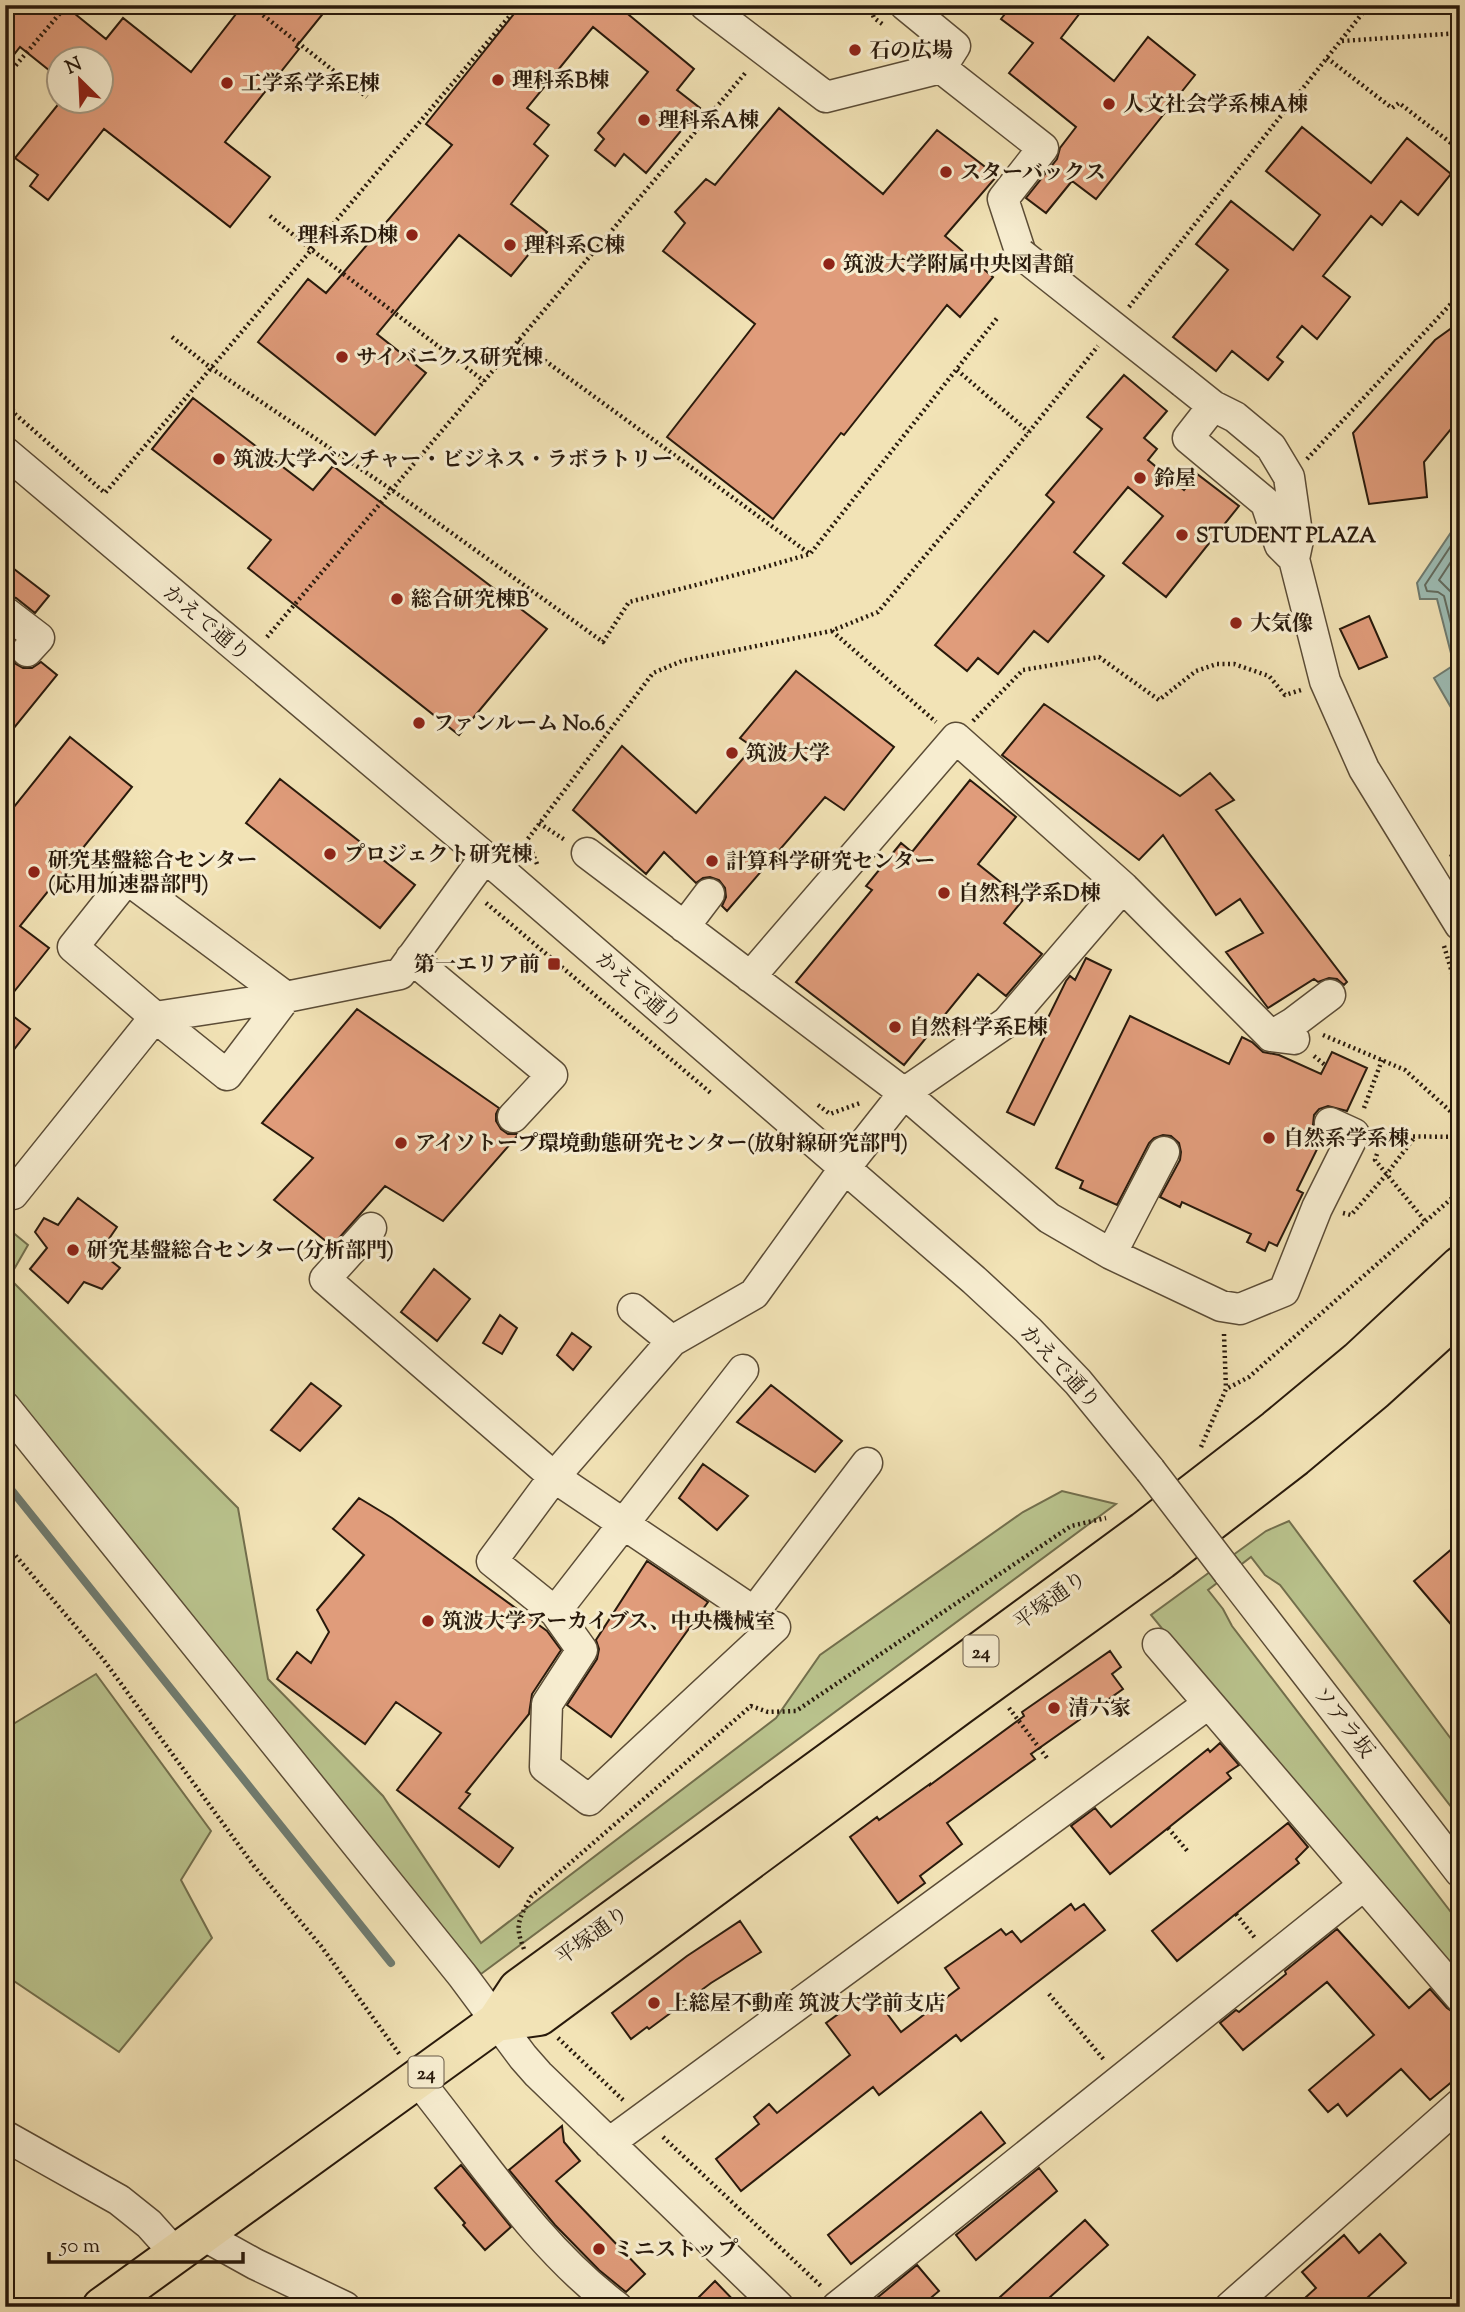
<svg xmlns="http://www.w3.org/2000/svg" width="1465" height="2312" font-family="'Sorts Mill Goudy','Noto Serif JP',serif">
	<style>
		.green { fill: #bac48e; stroke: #726f4d; stroke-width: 2 }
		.water { fill: #9dbdb5; stroke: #6f7c71; stroke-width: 2 }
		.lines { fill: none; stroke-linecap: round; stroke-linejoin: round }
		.shore { stroke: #636c60; stroke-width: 2 }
		.stream { stroke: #6f7c71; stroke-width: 8 }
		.building { fill: #e09c7b; stroke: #291a0c; stroke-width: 2 }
		.minor-casing { stroke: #5b4c36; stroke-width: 33 }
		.major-casing { stroke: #291a0c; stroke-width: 42 }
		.path { stroke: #291a0c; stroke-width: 4.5; stroke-dasharray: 2 3.5; stroke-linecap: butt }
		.minor { stroke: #f7edd0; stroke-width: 30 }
		.major { stroke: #f2e3b6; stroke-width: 38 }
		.minor-bridge-casing { stroke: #5b4c36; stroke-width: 33; stroke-linecap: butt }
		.minor-bridge { stroke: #f7edd0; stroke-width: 30 }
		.poi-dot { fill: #8f2418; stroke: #f7edd0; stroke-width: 2.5 }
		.labels { text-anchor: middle; stroke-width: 6; stroke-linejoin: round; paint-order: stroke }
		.shield { fill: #f7edd0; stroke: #675947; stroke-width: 2 }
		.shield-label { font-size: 19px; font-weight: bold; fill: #291a0c }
		.poi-label { font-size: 21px; font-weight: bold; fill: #291a0c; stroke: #f7edd0; text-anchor: start }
		.street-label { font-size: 21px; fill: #291a0c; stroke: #f7edd0 }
	</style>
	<rect width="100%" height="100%" fill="#f2e3b6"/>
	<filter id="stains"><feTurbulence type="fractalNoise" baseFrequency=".00286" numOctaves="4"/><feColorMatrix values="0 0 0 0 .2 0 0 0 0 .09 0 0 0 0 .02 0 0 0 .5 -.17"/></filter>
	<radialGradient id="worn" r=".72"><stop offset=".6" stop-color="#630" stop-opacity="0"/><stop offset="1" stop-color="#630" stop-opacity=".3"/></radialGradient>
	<path class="green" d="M 5,1226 L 28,1245 L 9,1278 L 238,1508 L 268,1679 L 383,1796 L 481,1943 L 776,1718 L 820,1655 L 1023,1512 L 1062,1491 L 1116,1504 L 481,1974 L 5,1404 Z
		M 1289,1521 L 1460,1751 L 1460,1800 L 1452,1808 L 1280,1585 L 1265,1575 L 1251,1557 L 1208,1590 L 1223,1609 L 1232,1626 L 1460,1924 L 1460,1979 L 1217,1696 L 1151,1615 L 1266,1531 Z
		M 96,1674 L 211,1831 L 181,1880 L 212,1938 L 119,2052 L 5,1975 L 5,1729 Z"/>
	<path class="water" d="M 1460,519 L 1460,723 L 1434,678 L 1454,665 L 1437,599 L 1420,599 L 1417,583 Z"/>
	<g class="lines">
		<path class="shore" d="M 1460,532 L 1425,585 L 1427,591 L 1438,592 L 1444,596 L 1460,659
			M 1460,548 L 1439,580 L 1451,592 L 1460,623"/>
		<path class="stream" d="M 5,1482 L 391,1963"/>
	</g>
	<path class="building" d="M 5,5 L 64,5 L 106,39 L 123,18 L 191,72 L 243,5 L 330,5 L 296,47 L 299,49 L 225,142 L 270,177 L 230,227 L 104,129 L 48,200 L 30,186 L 38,175 L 15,158 L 60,102 L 102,102 L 102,60 L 60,60 L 60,79 L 20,47 L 5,66 Z
		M 521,5 L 617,5 L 694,69 L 677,90 L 700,108 L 646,173 L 624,154 L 615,166 L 595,150 L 604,139 L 598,133 L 648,72 L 593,27 L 527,108 L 549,125 L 534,144 L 548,156 L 511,204 L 547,232 L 511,276 L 459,235 L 377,334 L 426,373 L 375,435 L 258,342 L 308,279 L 326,293 L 452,145 L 426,124 Z
		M 1012,5 L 1086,5 L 1061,38 L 1114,81 L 1148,37 L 1195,75 L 1096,199 L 1072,181 L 1046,213 L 1026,198 L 1057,159 L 1060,148 L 1076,127 L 1009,73 L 1033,43 L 1001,19 Z
		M 779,108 L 883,194 L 937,130 L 997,176 L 945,236 L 993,277 L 960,317 L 947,305 L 844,435 L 841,433 L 773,519 L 667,437 L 755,324 L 663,251 L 685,223 L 675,212 L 706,179 L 715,185 Z
		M 1302,127 L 1371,183 L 1407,138 L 1451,174 L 1418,215 L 1401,201 L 1382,225 L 1371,216 L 1323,276 L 1350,297 L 1317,339 L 1302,326 L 1277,357 L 1283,362 L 1268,380 L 1232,351 L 1216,371 L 1173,337 L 1228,270 L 1196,244 L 1231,201 L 1293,250 L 1320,215 L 1266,171 Z
		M 1460,322 L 1460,418 L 1424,462 L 1427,497 L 1369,504 L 1353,433 L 1435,340 Z
		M 1124,375 L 1167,411 L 1144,438 L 1157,449 L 1148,460 L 1184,490 L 1197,474 L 1239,506 L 1166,597 L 1123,563 L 1163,516 L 1128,487 L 1074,552 L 1104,576 L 1048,642 L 1034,631 L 998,674 L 978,658 L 967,671 L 935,645 L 1054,502 L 1046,495 L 1102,429 L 1087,417 Z
		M 193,398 L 313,490 L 333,466 L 547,629 L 459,735 L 248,568 L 271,540 L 152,449 Z
		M 5,562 L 49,596 L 35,613 L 16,598 L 5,595 Z
		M 1369,616 L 1387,657 L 1359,669 L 1340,629 Z
		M 5,634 L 13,640 L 10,648 L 10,656 L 16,664 L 23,668 L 32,668 L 41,662 L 57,675 L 5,739 Z
		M 796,671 L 894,747 L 844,810 L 825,797 L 727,911 L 722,906 L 726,897 L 725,888 L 719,880 L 710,877 L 703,878 L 696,883 L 664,852 L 646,874 L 573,810 L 622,746 L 696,813 L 753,747 L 740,738 Z
		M 1044,704 L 1180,796 L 1210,773 L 1234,800 L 1216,810 L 1347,982 L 1344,985 L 1337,979 L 1329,978 L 1318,982 L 1314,979 L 1268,1008 L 1226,952 L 1263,933 L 1240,899 L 1216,915 L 1163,835 L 1139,860 L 1002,755 Z
		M 70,737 L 132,787 L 20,926 L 49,948 L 5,1003 L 5,818 Z
		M 280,779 L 415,885 L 380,928 L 246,823 Z
		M 970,780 L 1016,817 L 978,864 L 1023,900 L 1004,923 L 1042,954 L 1006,996 L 978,974 L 904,1065 L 796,982 L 872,890 L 866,886 L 901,843 L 912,852 Z
		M 1086,958 L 1111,970 L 1034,1125 L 1007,1112 L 1047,1032 L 1042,1030 L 1066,981 L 1070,976 L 1075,980 Z
		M 357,1009 L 499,1108 L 496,1114 L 496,1121 L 501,1129 L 508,1134 L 519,1134 L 443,1221 L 385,1186 L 332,1246 L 274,1200 L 313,1158 L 262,1123 Z
		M 5,1010 L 30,1029 L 5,1061 Z
		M 1130,1016 L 1229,1064 L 1242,1037 L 1252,1042 L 1263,1052 L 1279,1055 L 1321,1074 L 1332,1052 L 1367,1068 L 1347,1111 L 1328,1106 L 1319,1109 L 1314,1115 L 1313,1125 L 1315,1133 L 1322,1139 L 1297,1190 L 1303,1193 L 1277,1246 L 1269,1242 L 1265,1251 L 1247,1242 L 1251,1234 L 1182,1202 L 1180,1207 L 1160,1197 L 1180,1160 L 1181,1152 L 1179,1143 L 1171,1136 L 1163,1135 L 1154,1138 L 1149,1143 L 1117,1205 L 1080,1188 L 1083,1181 L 1056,1168 Z
		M 78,1198 L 117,1227 L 100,1252 L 120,1268 L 102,1289 L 84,1282 L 68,1303 L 30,1269 L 47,1248 L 35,1232 L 44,1218 L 58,1225 Z
		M 434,1269 L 470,1299 L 437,1341 L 401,1312 Z
		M 500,1315 L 517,1328 L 502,1354 L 483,1343 Z
		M 572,1333 L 591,1347 L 573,1370 L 557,1355 Z
		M 311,1383 L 341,1406 L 300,1451 L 271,1430 Z
		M 771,1385 L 842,1441 L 815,1472 L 737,1422 Z
		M 703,1464 L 748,1496 L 717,1530 L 679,1498 Z
		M 359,1498 L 392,1518 L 547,1631 L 561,1650 L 532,1694 L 529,1714 L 466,1792 L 470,1794 L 459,1808 L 513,1848 L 499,1867 L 397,1790 L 441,1733 L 396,1702 L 365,1744 L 277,1679 L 297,1652 L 311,1663 L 329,1632 L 317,1610 L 364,1555 L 333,1529 Z
		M 1460,1542 L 1460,1635 L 1414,1581 Z
		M 647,1561 L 708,1602 L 611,1737 L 567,1705 L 597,1659 L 599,1649 L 596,1640 Z
		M 1110,1651 L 1121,1667 L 1112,1674 L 1123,1689 L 1031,1754 L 1035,1759 L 947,1823 L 962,1844 L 920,1876 L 925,1883 L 898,1903 L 850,1837 L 877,1817 L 879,1820 L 930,1784 L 930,1785 L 1024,1716 L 1022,1712 Z
		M 1220,1743 L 1239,1765 L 1227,1773 L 1231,1778 L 1110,1874 L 1071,1826 L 1095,1808 L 1111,1827 L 1208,1749 L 1210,1752 Z
		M 1288,1823 L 1308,1847 L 1296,1859 L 1299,1863 L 1177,1961 L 1152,1931 Z
		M 1071,1904 L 1075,1910 L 1084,1904 L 1105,1930 L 961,2041 L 956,2035 L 879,2095 L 873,2087 L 741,2191 L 716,2159 L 759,2124 L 754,2117 L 769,2104 L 777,2113 L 850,2055 L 826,2023 L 870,1991 L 901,2032 L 959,1988 L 945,1968 L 1001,1929 L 1006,1935 L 1012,1931 L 1021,1942 Z
		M 740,1921 L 761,1952 L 711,1983 L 649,2029 L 647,2027 L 631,2039 L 612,2013 L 687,1956 Z
		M 1337,1929 L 1409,2008 L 1430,1989 L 1447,2008 L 1460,2017 L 1460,2075 L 1430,2100 L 1401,2069 L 1347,2116 L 1338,2104 L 1328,2112 L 1309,2090 L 1374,2035 L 1327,1982 L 1243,2050 L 1220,2023 L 1236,2010 L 1239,2012 L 1286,1974 L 1285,1971 Z
		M 981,2112 L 1005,2143 L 851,2264 L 828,2235 Z
		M 562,2126 L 564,2142 L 580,2161 L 556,2181 L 645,2274 L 626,2292 L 599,2270 L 555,2225 L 509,2170 Z
		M 461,2165 L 511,2227 L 485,2250 L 463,2225 L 465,2223 L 435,2188 Z
		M 1039,2168 L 1057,2191 L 976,2260 L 956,2235 Z
		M 1085,2220 L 1108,2245 L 1039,2307 L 989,2307 Z
		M 1380,2234 L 1406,2263 L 1357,2307 L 1295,2307 L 1316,2288 L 1302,2272 L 1344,2235 L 1359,2253 Z
		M 917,2265 L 939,2291 L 920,2307 L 866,2307 Z
		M 715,2281 L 740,2307 L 689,2307 Z"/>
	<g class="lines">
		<g class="minor-casing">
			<path id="minor" d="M 705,5 L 826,97 L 941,68
				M 905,5 L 955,46 L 941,68 L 1043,148 L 1003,199 L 1021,254
				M 1183,382 L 1213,406 L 1188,438 L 1266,503 L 1280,545 L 1294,559 L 1325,681 L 1364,769 L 1460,925
				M 1213,406 L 1235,417 L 1271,447 L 1289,477 L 1298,540 L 1294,559
				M 5,452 L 485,857 L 974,1280 L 1028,1330 L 1078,1382 L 1150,1470
				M 5,612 L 39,638 L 27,651
				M 587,853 L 904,1093 L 1007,1022 L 1123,887
				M 684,927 L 709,894
				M 411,958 L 552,1075 L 513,1117
				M 750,977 L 956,738 L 1123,887 L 1271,1036 L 1294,1039
				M 155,1017 L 286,997 L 400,974 L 485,857
				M 1271,1036 L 1293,1023 L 1330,995
				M 5,1188 L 13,1194 L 155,1017 L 73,947 L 127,879 L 286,997 L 227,1075 L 155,1017
				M 371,1228 L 325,1279 L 554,1477 L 754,1612 L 867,1463
				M 1111,1254 L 1164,1152
				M 633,1309 L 672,1341
				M 5,1407 L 462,1975 L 523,2057 L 538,2074 L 779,2307
				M 1228,1572 L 1460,1872
				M 555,1612 L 743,1370
				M 775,1627 L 589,1800 L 545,1767 L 547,1704 L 582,1650 L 555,1612 L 492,1561 L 554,1477 L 672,1341 L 754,1294 L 844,1169 L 904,1093 L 1049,1218 L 1111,1254 L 1221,1306 L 1240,1309 L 1284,1291 L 1317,1208 L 1354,1134 L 1330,1123
				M 1158,1644 L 1460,1997
				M 417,2079 C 480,2157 536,2246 617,2307
				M 5,2136 L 119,2200 L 149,2224 L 175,2253
				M 609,2143 L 1208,1704
				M 201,2234 L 255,2264 L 345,2307
				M 837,2307 L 1364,1885
				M 1230,2307 L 1460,2104"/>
		</g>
		<g class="major-casing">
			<path id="major" d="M 496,2022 L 539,2016 L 960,1705 L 1161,1560 L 1295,1457 L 1374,1391 L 1460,1313
				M 102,2307 L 496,2022 L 518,1989 L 944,1678 L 1144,1531 L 1276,1429 L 1358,1361 L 1460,1266"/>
		</g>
		<path class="path" d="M 250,5 L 367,97
			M 869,5 L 874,18 L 885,26
			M 1342,41 L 1460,33
			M 1327,58 L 1392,108 L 1399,103 L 1460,150
			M 5,78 L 67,5
			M 270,216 L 312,250 L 484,381
			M 1129,307 L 1369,5
			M 172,337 L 211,368 L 392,490 L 603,642 L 629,602 L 751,571 L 810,554 L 998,317
			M 518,341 L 810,554
			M 957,370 L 1029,432
			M 5,394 L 15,414 L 105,493 L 519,5
			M 1307,459 L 1460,294
			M 832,631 L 936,722
			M 267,637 L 747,71
			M 973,721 L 1023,670 L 1099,657 L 1159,700 L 1196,671 L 1217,664 L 1234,664 L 1269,676 L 1285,695 L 1301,690
			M 539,823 L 565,840
			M 1450,854 L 1460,859
			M 537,864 L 527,840 L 653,673 L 682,661 L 831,631 L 878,612 L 1029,432 L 1098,346
			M 486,903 L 712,1094
			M 1444,946 L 1460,999
			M 1323,1035 L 1405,1070 L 1460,1120
			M 1314,1056 L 1325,1065
			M 1460,1069 L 1460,1079
			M 818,1105 L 830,1114 L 860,1103
			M 1364,1108 L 1382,1060
			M 1380,1136 L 1460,1137
			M 1377,1154 L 1375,1160 L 1426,1222
			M 1343,1213 L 1351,1215 L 1386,1175 L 1414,1138
			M 1224,1334 L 1226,1389
			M 1201,1447 L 1226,1389 L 1249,1377 L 1460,1191
			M 5,1543 L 103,1659 L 254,1866 L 321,1946 L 400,2055
			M 1009,1708 L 1047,1758
			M 1168,1828 L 1189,1853
			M 1236,1914 L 1255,1938
			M 524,1949 C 514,1925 519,1919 531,1897 L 751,1706 L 768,1712 L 796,1711 L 1071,1526 L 1106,1518
			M 1049,1994 L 1105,2061
			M 558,2038 L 623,2100
			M 663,2137 L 822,2287"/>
		<use href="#minor" class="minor"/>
		<use href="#major" class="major"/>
		<g class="minor-bridge-casing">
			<path id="minor-bridge" d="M 1021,254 L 1183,382
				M 1150,1470 L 1228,1572"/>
		</g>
		<use href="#minor-bridge" class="minor-bridge"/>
	</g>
	<g class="poi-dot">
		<circle cx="855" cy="50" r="7"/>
		<circle cx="498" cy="80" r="7"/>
		<circle cx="227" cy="83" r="7"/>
		<circle cx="1109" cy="104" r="7"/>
		<circle cx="644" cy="120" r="7"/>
		<circle cx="946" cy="172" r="7"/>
		<circle cx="412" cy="235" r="7"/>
		<circle cx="510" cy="245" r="7"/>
		<circle cx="829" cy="264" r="7"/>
		<circle cx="342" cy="357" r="7"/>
		<circle cx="219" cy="459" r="7"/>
		<circle cx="1140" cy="478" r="7"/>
		<circle cx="1182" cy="535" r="7"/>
		<circle cx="397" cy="599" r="7"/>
		<circle cx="1236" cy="623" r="7"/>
		<circle cx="419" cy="723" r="7"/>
		<circle cx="732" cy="753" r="7"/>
		<circle cx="330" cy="854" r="7"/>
		<circle cx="712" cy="861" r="7"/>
		<circle cx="34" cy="872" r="7"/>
		<circle cx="944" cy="893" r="7"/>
		<rect x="547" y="957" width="14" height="14" rx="3.5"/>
		<circle cx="895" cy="1027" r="7"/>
		<circle cx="1269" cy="1138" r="7"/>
		<circle cx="401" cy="1143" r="7"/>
		<circle cx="73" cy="1250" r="7"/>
		<circle cx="428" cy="1621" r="7"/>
		<circle cx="1054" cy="1708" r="7"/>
		<circle cx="654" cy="2003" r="7"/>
		<circle cx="599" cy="2249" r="7"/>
	</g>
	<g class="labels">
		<g class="shield">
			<rect x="963.5" y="1635.5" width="35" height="31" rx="5"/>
			<rect x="408.5" y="2056.5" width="35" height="31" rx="5"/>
		</g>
		<g class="shield-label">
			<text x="981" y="1658">24</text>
			<text x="426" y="2079">24</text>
		</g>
		<g class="poi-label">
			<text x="869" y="57">石の広場</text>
			<text x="512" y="87">理科系B棟</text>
			<text x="241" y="90">工学系学系E棟</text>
			<text x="1123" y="111">人文社会学系棟A棟</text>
			<text x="658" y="127">理科系A棟</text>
			<text x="960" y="179">スターバックス</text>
			<text x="398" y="242" text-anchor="end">理科系D棟</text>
			<text x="524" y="252">理科系C棟</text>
			<text x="843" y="271">筑波大学附属中央図書館</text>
			<text x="356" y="364">サイバニクス研究棟</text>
			<text x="233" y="466">筑波大学ベンチャー・ビジネス・ラボラトリー</text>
			<text x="1154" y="485">鈴屋</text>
			<text x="1196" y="542">STUDENT PLAZA</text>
			<text x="411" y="606">総合研究棟B</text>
			<text x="1250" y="630">大気像</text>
			<text x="433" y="730">ファンルーム No.6</text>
			<text x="746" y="760">筑波大学</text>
			<text x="344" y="861">プロジェクト研究棟</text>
			<text x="48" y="867">研究基盤総合センター<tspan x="48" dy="24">(応用加速器部門)</tspan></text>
			<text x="726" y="868">計算科学研究センター</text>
			<text x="958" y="900">自然科学系D棟</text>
			<text x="540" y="971" text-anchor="end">第一エリア前</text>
			<text x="909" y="1034">自然科学系E棟</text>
			<text x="1283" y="1145">自然系学系棟</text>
			<text x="415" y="1150">アイソトープ環境動態研究センター(放射線研究部門)</text>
			<text x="87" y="1257">研究基盤総合センター(分析部門)</text>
			<text x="442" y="1628">筑波大学アーカイブス、中央機械室</text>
			<text x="1068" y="1715">清六家</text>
			<text x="668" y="2010">上総屋不動産 筑波大学前支店</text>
			<text x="613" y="2256">ミニストップ</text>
		</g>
		<g class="street-label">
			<text transform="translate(207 623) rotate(40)" y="7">かえで通り</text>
			<text transform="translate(639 990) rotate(41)" y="7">かえで通り</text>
			<text transform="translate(1061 1367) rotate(47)" y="7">かえで通り</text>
			<text transform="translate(1050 1600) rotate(-36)" y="7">平塚通り</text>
			<text transform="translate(1344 1722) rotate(52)" y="7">ソアラ坂</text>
			<text transform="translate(592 1935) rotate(-36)" y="7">平塚通り</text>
		</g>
	</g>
	<rect width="1465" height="2312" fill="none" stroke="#f2e3b6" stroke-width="28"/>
	<rect x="7" y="7" width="1451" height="2298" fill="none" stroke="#291a0c" stroke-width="3.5"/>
	<rect x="14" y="14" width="1437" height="2284" fill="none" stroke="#291a0c" stroke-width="2"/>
	<g transform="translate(80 80) rotate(336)"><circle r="33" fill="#f7edd0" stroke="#a59982" stroke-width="2"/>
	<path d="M0-5L12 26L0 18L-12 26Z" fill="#8f2418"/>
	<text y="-10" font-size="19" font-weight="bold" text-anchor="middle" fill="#291a0c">N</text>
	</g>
	<path d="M49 2252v10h194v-10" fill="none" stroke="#291a0c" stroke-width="3.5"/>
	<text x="60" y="2252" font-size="21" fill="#291a0c" stroke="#f7edd0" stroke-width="5" paint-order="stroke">50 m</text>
	<rect width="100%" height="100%" filter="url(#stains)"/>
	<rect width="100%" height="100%" fill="url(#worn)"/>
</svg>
